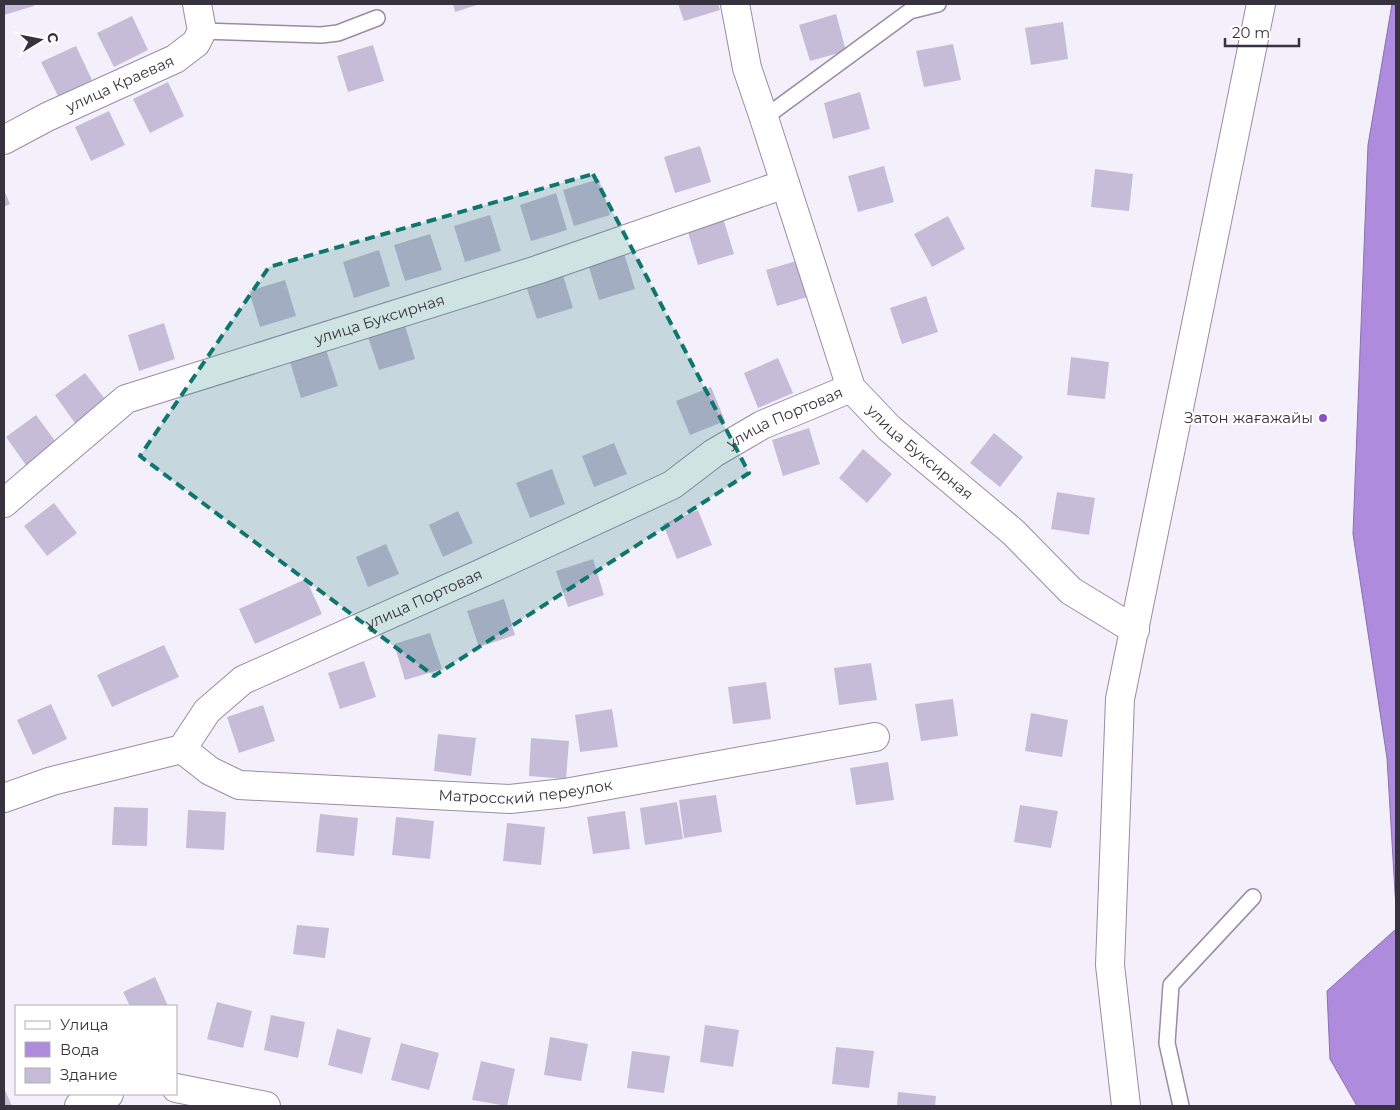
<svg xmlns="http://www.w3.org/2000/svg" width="1400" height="1110" font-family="Montserrat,sans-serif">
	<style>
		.water { fill: #ae8bdd; stroke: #8a71ad }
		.building { fill: #c6bcd7 }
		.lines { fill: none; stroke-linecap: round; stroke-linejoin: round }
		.service-casing { stroke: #978da6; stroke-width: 18 }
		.minor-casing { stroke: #978da6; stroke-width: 30 }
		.service { stroke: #fff; stroke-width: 15 }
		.minor { stroke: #fff; stroke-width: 28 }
		.marked { fill: #0f766e; fill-opacity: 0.2; stroke: #0f766e; stroke-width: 4; stroke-dasharray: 10 6; stroke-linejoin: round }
		.poi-dot { fill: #884fc6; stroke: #fff; stroke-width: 2 }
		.labels { text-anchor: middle; stroke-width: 4; stroke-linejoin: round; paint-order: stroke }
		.street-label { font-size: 15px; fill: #37333e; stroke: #fff }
		.poi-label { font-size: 15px; fill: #37333e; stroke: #fff; text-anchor: end }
	</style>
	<rect width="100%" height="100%" fill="#f4f0fb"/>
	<path class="water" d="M 1392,4 L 1396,4 L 1396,909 L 1387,758 L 1353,534 L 1368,145 Z
		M 1396,929 L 1396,1106 L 1357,1106 L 1330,1059 L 1327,991 Z"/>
	<path class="building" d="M 4,4 L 33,4 L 34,6 L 4,15 Z
		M 453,4 L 480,4 L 455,12 Z
		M 678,4 L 718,4 L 720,10 L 684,21 Z
		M 836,14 L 846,51 L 810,61 L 799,25 Z
		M 132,16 L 148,50 L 114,67 L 97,33 Z
		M 1063,22 L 1068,59 L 1031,65 L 1025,28 Z
		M 953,44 L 961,80 L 924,87 L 916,51 Z
		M 373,45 L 384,81 L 348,92 L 337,56 Z
		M 76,46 L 92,80 L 58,96 L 41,62 Z
		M 168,82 L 184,116 L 150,133 L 133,99 Z
		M 860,92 L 870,129 L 833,139 L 824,103 Z
		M 109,111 L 125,145 L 91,161 L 75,127 Z
		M 700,146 L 711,182 L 675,193 L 664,157 Z
		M 884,166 L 894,202 L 858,212 L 848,176 Z
		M 1095,169 L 1133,174 L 1129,211 L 1091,207 Z
		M 599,179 L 610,215 L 574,226 L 563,190 Z
		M 4,190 L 10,204 L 4,207 Z
		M 556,193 L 567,230 L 531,241 L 520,205 Z
		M 490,215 L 501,251 L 465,262 L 454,226 Z
		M 948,216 L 965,249 L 932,267 L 914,234 Z
		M 723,218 L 734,254 L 698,265 L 687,229 Z
		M 430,234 L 442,270 L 405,281 L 394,245 Z
		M 379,250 L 390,286 L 354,298 L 343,262 Z
		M 624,253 L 635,289 L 599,300 L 588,264 Z
		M 803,259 L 814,295 L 777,306 L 766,270 Z
		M 562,272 L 573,308 L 537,319 L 525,283 Z
		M 285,280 L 296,316 L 260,327 L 249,291 Z
		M 926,296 L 938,332 L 902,344 L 890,308 Z
		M 404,322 L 415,359 L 379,370 L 367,334 Z
		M 164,323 L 175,359 L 139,371 L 128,335 Z
		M 326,350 L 338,386 L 301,398 L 290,362 Z
		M 1071,357 L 1109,362 L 1105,399 L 1067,395 Z
		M 778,358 L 793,393 L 758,408 L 744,373 Z
		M 85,373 L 108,403 L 77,426 L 55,395 Z
		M 711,387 L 725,421 L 690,435 L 676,401 Z
		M 36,415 L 58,445 L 28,468 L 6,437 Z
		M 809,428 L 820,464 L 783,476 L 772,440 Z
		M 994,433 L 1023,457 L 1000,487 L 970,463 Z
		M 614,443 L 627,474 L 594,487 L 582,456 Z
		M 863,449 L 892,474 L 867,503 L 839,478 Z
		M 552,469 L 565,504 L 530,518 L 516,483 Z
		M 1057,492 L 1095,498 L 1089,535 L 1051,529 Z
		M 54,503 L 77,533 L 47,556 L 24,526 Z
		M 698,510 L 712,545 L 677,559 L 663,524 Z
		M 458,511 L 473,543 L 443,557 L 429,525 Z
		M 386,544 L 399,574 L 368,587 L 356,557 Z
		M 593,559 L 604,595 L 568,607 L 556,571 Z
		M 306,579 L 322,614 L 255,644 L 239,609 Z
		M 504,599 L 515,635 L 479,647 L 467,611 Z
		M 430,633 L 442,669 L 405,680 L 394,644 Z
		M 164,645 L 179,677 L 112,707 L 97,675 Z
		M 364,661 L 376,697 L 340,709 L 328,673 Z
		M 871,663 L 877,700 L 839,705 L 834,668 Z
		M 766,682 L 771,719 L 733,724 L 728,687 Z
		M 953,699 L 958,736 L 921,741 L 915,704 Z
		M 51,704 L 67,739 L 33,755 L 17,720 Z
		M 263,705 L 275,741 L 239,753 L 227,717 Z
		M 612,709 L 618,747 L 580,752 L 575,715 Z
		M 1031,713 L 1068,720 L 1062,757 L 1025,751 Z
		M 438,734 L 476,738 L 471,776 L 434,771 Z
		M 531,738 L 569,741 L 566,779 L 529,776 Z
		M 888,762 L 894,800 L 856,805 L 850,768 Z
		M 716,795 L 722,832 L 684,838 L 679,800 Z
		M 677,802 L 683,839 L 645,845 L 640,808 Z
		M 1020,805 L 1058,811 L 1051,848 L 1014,842 Z
		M 114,807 L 148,808 L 147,846 L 112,845 Z
		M 188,810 L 226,812 L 224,850 L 186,848 Z
		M 625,811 L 630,849 L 593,854 L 587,817 Z
		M 320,814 L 358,818 L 354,856 L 316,852 Z
		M 396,817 L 434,821 L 430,859 L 392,855 Z
		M 507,823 L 545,827 L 541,865 L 503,861 Z
		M 297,925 L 329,928 L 325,958 L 293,954 Z
		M 155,977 L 168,1006 L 130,1006 L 123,992 Z
		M 217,1002 L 252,1011 L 243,1048 L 207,1039 Z
		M 271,1015 L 305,1022 L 298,1058 L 264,1050 Z
		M 705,1025 L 739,1030 L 733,1067 L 700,1062 Z
		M 337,1029 L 371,1038 L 362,1074 L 328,1065 Z
		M 550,1037 L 588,1044 L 581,1081 L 544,1075 Z
		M 401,1043 L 439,1053 L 429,1090 L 391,1080 Z
		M 836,1047 L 874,1051 L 869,1088 L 832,1084 Z
		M 632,1051 L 670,1056 L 664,1093 L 627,1088 Z
		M 481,1061 L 515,1069 L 507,1106 L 472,1100 Z
		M 4,1088 L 12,1106 L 4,1106 Z
		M 898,1092 L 936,1096 L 935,1106 L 897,1106 Z"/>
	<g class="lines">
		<g class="service-casing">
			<path id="service" d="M 202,31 L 321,35 L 338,33 L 377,18
				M 764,118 L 910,11 L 938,4
				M 1181,1106 L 1167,1043 L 1171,985 L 1253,897"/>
		</g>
		<g class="minor-casing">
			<g id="minor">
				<path id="s1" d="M 735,4 L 747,68 L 764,118 L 851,388 L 889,428 L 1013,532 L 1071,591 L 1135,630"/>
				<path id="s2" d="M 4,140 L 47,117 L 175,59 L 196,43 L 202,31 L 197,4"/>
				<path id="s3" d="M 4,503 L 126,399 L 537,270 L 785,184"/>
				<path id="s4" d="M 182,749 L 210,771 L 239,785 L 510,799 L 565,793 L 875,737"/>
				<path id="s5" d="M 4,798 L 52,781 L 182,749 L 207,711 L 243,680 L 482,573 L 672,485 L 714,453 L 762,425 L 851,388"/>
				<path d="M 176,1088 L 266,1106"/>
				<path d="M 79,1106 L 109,1094"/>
				<path d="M 1126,1106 L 1110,965 L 1120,699 L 1261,4"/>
			</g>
		</g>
		<use href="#service" class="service"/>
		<use href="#minor" class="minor"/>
	</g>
	<path class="marked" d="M 593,174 L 749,473 L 434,676 L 140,456 L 269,267 Z"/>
	<circle class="poi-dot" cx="1323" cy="418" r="5"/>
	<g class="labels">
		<g class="street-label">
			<text dy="5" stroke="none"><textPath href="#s2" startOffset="129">улица Краевая</textPath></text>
			<text dy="5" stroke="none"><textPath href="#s3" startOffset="426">улица Буксирная</textPath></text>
			<text dy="5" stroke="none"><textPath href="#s5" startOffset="881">улица Портовая</textPath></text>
			<text dy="5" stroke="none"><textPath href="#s1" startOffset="496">улица Буксирная</textPath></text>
			<text dy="5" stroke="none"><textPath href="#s5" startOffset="476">улица Портовая</textPath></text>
			<text dy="5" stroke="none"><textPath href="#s4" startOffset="355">Матросский переулок</textPath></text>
		</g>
		<g class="poi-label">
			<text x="1313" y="423">Затон жағажайы</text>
		</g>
	</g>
	<rect width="1400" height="1110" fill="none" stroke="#37333e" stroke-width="10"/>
	<rect x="15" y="1005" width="162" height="90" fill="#ffffff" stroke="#afadb2"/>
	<rect x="25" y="1021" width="25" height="8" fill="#ffffff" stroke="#afadb2"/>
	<text x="60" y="1030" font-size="15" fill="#37333e">Улица</text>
	<rect x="25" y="1042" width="25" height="15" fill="#ae8bdd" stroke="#afadb2"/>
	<text x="60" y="1055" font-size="15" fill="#37333e">Вода</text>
	<rect x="25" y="1068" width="25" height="15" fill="#c6bcd7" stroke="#afadb2"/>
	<text x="60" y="1080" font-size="15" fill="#37333e">Здание</text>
	<g transform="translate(40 40) rotate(80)" stroke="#ffffff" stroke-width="4" paint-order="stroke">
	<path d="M0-4L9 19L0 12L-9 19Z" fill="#37333e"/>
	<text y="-8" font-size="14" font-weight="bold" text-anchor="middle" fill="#37333e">С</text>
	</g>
	<path d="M1225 38v8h74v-8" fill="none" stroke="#37333e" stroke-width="2.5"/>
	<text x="1232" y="38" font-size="15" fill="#37333e" stroke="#ffffff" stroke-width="4" paint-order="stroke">20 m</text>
</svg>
